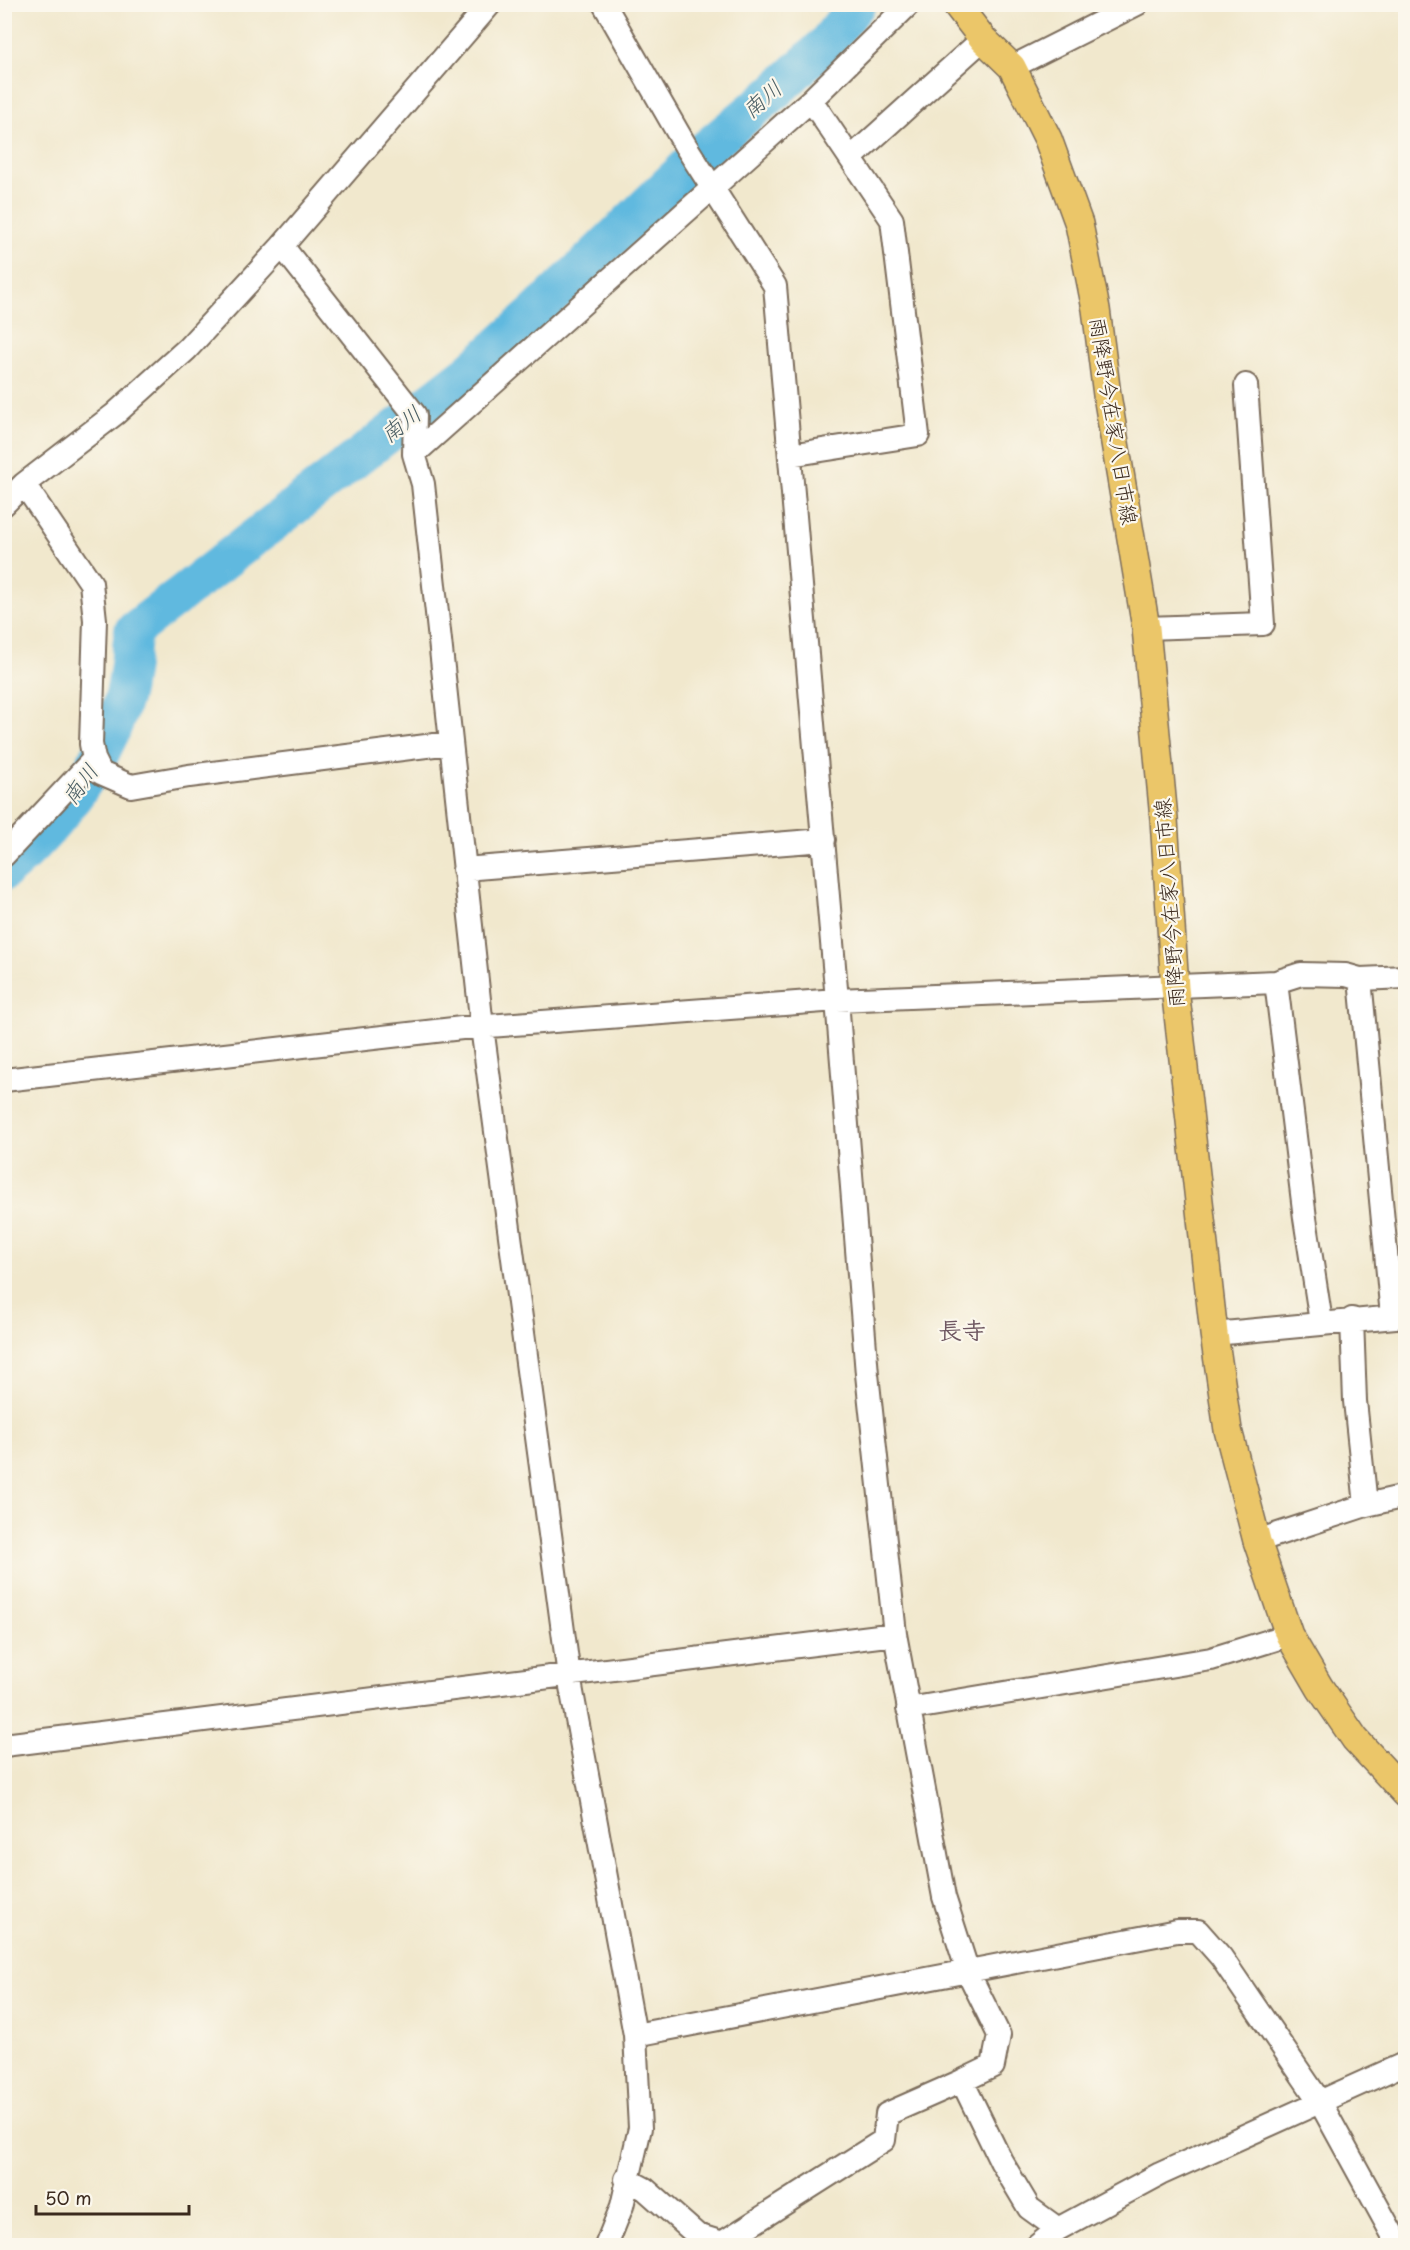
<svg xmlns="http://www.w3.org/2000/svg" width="1410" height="2250" font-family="'Playpen Sans','Klee One',sans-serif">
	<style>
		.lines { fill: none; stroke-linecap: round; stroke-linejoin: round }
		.river { stroke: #61b9df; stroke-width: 38 }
		.minor-casing { stroke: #7b6c5b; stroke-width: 26 }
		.major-casing { stroke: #7b6c5b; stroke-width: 30 }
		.minor { stroke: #fff; stroke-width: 22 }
		.major { stroke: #ebc669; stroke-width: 27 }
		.labels { text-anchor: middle; stroke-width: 4.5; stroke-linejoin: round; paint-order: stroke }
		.street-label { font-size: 21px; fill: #3b2a1e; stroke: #fbf7ec }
		.water-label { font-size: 22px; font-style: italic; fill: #485c62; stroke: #fbf7ec }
		.quarter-label { font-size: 24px; font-weight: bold; fill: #6f5862; stroke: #fbf7ec }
	</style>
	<rect width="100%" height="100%" fill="#fbf7ec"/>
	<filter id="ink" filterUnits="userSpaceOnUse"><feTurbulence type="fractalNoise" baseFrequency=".0167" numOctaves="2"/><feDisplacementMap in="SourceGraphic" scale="12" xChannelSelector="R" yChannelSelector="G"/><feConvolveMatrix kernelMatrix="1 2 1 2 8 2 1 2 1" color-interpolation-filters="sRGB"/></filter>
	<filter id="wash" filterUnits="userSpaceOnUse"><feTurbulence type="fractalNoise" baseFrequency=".008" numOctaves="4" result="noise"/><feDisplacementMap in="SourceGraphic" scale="24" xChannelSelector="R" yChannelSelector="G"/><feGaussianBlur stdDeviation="1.35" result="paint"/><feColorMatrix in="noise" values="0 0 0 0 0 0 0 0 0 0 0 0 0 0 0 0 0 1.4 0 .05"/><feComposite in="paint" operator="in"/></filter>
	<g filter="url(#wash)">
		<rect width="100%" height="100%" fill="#f1e8cd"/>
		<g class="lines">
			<path class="river" d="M 4,872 C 57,828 106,762 124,695 C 129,674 130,652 133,631 L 470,371 L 534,314 L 703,151 L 772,94 L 825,45 L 857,4"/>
		</g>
	</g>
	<g filter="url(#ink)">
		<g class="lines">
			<g class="minor-casing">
				<path id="minor" d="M 604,4 L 685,145 L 775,286 L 837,1000 L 867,1374 L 895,1634 L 944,1897 L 968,1972 L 999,2035 L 993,2066 L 962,2081 L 1001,2161 L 1029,2208 L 1058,2229
					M 1012,67 L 1137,4
					M 851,158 L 983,39
					M 282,246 L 415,415 L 414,454 L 423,484 L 482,1027 L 569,1676 L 635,2035 L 640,2128 L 622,2206 L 606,2246
					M 414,454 L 811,100 L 909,4
					M 790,455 L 918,435 L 892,220 L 811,100
					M 24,484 L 91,583 L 95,620 L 91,744 L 94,759 L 101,773 L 131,786 L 189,776 L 450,743
					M 4,504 L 24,484 L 115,414 L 187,349 L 282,246 L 490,4
					M 1146,628 L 1263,624 L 1246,385
					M 4,855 L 94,759
					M 464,869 L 824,840
					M 1360,979 L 1392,1316
					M 1276,982 L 1305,1218 L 1321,1322
					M 4,1080 L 462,1028 L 837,1000 L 1276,982 L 1301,974 L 1346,975 L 1360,979 L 1406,977
					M 1352,1319 L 1355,1401 L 1366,1505
					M 1214,1334 L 1406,1316
					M 1257,1541 L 1366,1505 L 1406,1496
					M 908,1709 L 1211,1659 L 1289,1635
					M 4,1745 L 895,1634
					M 635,2035 L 1177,1931 L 1198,1931 L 1221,1957 L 1320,2102 L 1399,2246
					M 626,2179 L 645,2189 L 697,2235 L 732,2246
					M 722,2243 L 884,2140 L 887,2114 L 962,2081
					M 1037,2246 L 1058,2229 L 1160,2174 L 1406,2063"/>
			</g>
			<g class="major-casing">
				<path id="major" d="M 956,4 L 983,39 L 1012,67 L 1048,139 L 1079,224 L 1096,309 L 1107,395 L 1146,628 L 1164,819 L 1175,988 L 1214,1334 L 1228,1430 L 1257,1541 L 1289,1635 L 1320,1688 L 1355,1739 L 1406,1794"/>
			</g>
			<use href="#minor" class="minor"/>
			<use href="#major" class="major"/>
		</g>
	</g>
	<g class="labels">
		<g class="street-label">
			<text transform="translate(1113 421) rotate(81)" y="7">雨降野今在家八日市線</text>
			<text transform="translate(1170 903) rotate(-94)" y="7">雨降野今在家八日市線</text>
		</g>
		<g class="water-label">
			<text transform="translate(762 99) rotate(-41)" y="8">南川</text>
			<text transform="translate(401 424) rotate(-38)" y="8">南川</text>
			<text transform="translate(80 784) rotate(-54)" y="8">南川</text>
		</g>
		<g class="quarter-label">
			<text x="962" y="1339">長寺</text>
		</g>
	</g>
	<rect width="1410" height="2250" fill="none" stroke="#fbf7ec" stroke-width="24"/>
	<path d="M36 2205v9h153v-9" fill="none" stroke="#3b2a1e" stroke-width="3"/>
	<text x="45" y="2205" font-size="18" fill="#3b2a1e" stroke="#fbf7ec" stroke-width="4.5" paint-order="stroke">50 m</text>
</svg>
